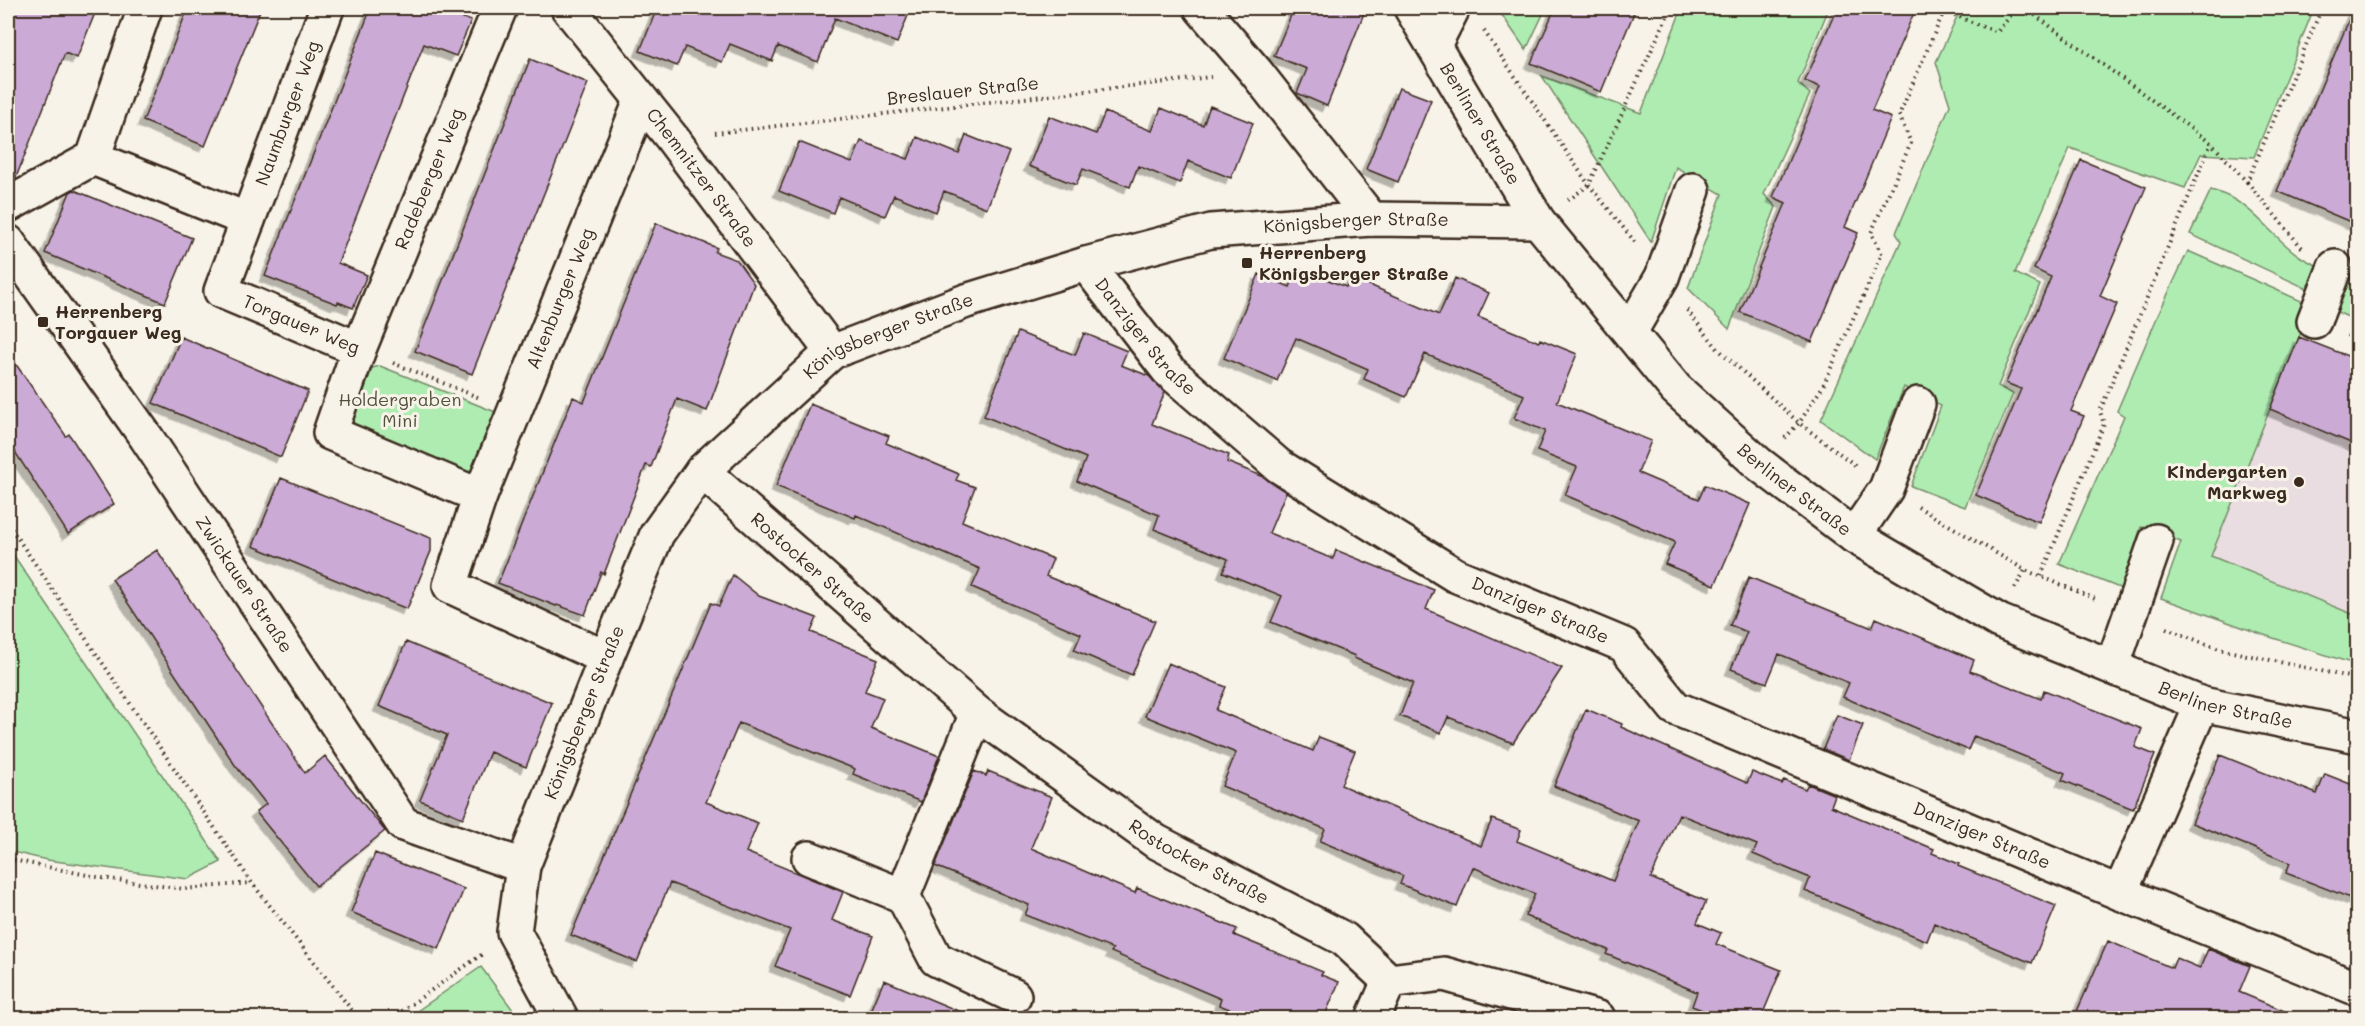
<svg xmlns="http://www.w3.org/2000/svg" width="2365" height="1026" font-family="Mali,sans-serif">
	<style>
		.built { fill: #eadde2 }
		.green { fill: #afecb2; stroke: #758b68; stroke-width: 1.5 }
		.building { fill: #cbaad5; stroke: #3b2a1e; stroke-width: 1.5; filter: url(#shadow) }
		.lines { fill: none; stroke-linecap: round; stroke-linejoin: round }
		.minor-casing { stroke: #3b2a1e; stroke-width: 38 }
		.path { stroke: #3b2a1e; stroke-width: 4; stroke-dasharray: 1.5 4.5; stroke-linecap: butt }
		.minor { stroke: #f7f3e8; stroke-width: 33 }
		.poi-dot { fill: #3b2a1e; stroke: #f7f3e8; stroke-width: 2 }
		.labels { text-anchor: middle; stroke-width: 6; stroke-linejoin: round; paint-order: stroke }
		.street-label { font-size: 18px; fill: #3b2a1e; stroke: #f7f3e8 }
		.poi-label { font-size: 18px; font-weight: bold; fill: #3b2a1e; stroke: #f7f3e8; text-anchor: start }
		.park-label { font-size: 18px; fill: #52513c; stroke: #f7f3e8 }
	</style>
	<defs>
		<filter id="shadow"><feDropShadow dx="-5.5" dy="5.5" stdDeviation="0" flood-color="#0004"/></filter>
	</defs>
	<rect width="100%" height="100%" fill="#f7f3e8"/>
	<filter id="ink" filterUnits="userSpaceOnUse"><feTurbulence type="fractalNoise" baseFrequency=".0167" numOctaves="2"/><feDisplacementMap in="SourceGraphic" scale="12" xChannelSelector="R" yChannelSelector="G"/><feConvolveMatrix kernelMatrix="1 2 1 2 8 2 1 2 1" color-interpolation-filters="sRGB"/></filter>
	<g filter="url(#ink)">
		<path class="built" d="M 2299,337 L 2357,360 L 2357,616 L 2211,556 Z"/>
		<path class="green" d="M 1497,8 L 1546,8 L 1526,50 Z
			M 1682,8 L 1829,8 L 1798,83 L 1810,94 L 1764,194 L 1776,207 L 1729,329 L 1688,288 L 1722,194 L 1676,167 L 1651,242 L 1542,76 L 1641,113 Z
			M 1961,8 L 2314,8 L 2254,157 L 2201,154 L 2185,188 L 2070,148 L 2015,273 L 2040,285 L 1998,386 L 2013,394 L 1965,507 L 1911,486 L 1941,406 L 1904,387 L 1875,459 L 1821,420 L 1901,241 L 1896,233 L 1950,105 L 1936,62 Z
			M 2211,190 C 2253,201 2269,236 2301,257 C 2318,268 2340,274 2357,282 L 2357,321 L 2326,307 L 2325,297 L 2190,234 Z
			M 2188,251 L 2315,307 L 2299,337 L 2211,556 L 2357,616 L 2357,665 L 2261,634 L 2161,598 L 2181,542 L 2141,527 L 2122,589 L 2059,564 L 2124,416 L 2117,411 L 2159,313 Z
			M 380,366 L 503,415 L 479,469 L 470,474 L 361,432 L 353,422 L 372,368 Z
			M 8,547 L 221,862 L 188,879 L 47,860 L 8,851 Z
			M 481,967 L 519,1018 L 414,1018 L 417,1011 Z"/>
		<path class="building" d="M 8,8 L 97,8 L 77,58 L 65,53 L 15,180 L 8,184 Z
			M 188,8 L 261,8 L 205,146 L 143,121 Z
			M 371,8 L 438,8 L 471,21 L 456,56 L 424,44 L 338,263 L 367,275 L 353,308 L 338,302 L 337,304 L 265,276 Z
			M 657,8 L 911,8 L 897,43 L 835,18 L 818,62 L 778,46 L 772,61 L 730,44 L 722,62 L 685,47 L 677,66 L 640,51 Z
			M 1294,8 L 1366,8 L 1327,106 L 1297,93 L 1307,69 L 1274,56 Z
			M 1555,8 L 1636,8 L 1601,92 L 1531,63 Z
			M 1837,8 L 1916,8 L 1872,110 L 1891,118 L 1845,227 L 1858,233 L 1812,342 L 1740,312 L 1786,203 L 1773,197 L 1820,87 L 1805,81 Z
			M 2354,8 L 2358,8 L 2358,225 L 2277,191 Z
			M 530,59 L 588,83 L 472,374 L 415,351 Z
			M 1399,88 L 1431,100 L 1398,182 L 1366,169 Z
			M 1210,106 L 1253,123 L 1231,178 L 1188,161 L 1180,183 L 1138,166 L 1130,187 L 1083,169 L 1076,185 L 1029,166 L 1049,116 L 1096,134 L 1105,112 L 1152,131 L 1161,108 L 1203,125 Z
			M 966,135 L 1009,152 L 987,208 L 944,191 L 936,212 L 894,195 L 885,216 L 839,197 L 833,213 L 779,191 L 799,142 L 852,163 L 861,141 L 908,159 L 917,137 L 959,154 Z
			M 2081,160 L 2146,187 L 2100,296 L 2117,304 L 2071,411 L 2084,416 L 2039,522 L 1976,495 L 2021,389 L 2006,383 L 2051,277 L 2034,269 Z
			M 74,190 L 192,238 L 165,303 L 45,253 L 70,192 Z
			M 656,223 L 717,248 L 715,252 L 737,260 L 754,284 L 707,411 L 677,399 L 651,467 L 646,465 L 604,574 L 601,572 L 585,615 L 557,605 L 556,606 L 498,583 L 573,397 L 584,402 Z
			M 1298,268 L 1346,287 L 1351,277 L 1439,315 L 1455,278 L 1489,293 L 1478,317 L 1539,342 L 1540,339 L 1577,354 L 1557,402 L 1651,441 L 1638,473 L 1699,499 L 1705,485 L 1750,504 L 1715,585 L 1665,564 L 1675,542 L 1565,495 L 1577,467 L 1537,451 L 1545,431 L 1514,418 L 1524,395 L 1425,354 L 1406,397 L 1364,379 L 1368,369 L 1296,338 L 1277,381 L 1224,358 L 1259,274 L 1290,287 Z
			M 1018,332 L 1075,355 L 1084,333 L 1127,351 L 1121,365 L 1149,376 L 1165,392 L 1152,424 L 1229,455 L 1227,462 L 1264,477 L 1286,492 L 1269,533 L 1333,559 L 1336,550 L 1434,590 L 1426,609 L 1562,668 L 1513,743 L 1448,717 L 1441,733 L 1400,716 L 1413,683 L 1354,658 L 1355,656 L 1271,622 L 1282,596 L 1223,572 L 1228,559 L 1154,529 L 1159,515 L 1077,481 L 1086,458 L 984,416 Z
			M 181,337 L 308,391 L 281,457 L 153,403 Z
			M 2299,337 L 2358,360 L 2358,446 L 2270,409 Z
			M 8,353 L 66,436 L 69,434 L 114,504 L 68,534 L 8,441 Z
			M 810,404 L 889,436 L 886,443 L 959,474 L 956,480 L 975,487 L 962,521 L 1053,559 L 1046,576 L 1155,621 L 1132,675 L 1074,650 L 1081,634 L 972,587 L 980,569 L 856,515 L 855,518 L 776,486 Z
			M 281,478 L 431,538 L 431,551 L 407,609 L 253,546 Z
			M 157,550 L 305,773 L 325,756 L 385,831 L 316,886 L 256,812 L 266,804 L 235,765 L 112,579 Z
			M 733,575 L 759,596 L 817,618 L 811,632 L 878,659 L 865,691 L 883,698 L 871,728 L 939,756 L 921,802 L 853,774 L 855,769 L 739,723 L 706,802 L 758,823 L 746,852 L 843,892 L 832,920 L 873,936 L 850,995 L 775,966 L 790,930 L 670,883 L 637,962 L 571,935 L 711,603 L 719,606 Z
			M 1749,577 L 1872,628 L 1876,618 L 1974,660 L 1970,671 L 2041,699 L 2044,690 L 2142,729 L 2135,747 L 2155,755 L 2133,809 L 2062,780 L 2065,773 L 1974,736 L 1968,750 L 1843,697 L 1849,683 L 1779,654 L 1767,683 L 1731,669 L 1747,632 L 1730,625 Z
			M 406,642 L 552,703 L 526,767 L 490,752 L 463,818 L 420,800 L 447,735 L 379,706 Z
			M 1168,663 L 1226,687 L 1216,710 L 1313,751 L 1319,737 L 1355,751 L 1341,785 L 1481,846 L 1492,819 L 1521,830 L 1517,841 L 1613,881 L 1639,821 L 1554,786 L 1586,709 L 1622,724 L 1621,727 L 1747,783 L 1752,772 L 1782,784 L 1784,780 L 1805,789 L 1808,784 L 1835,795 L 1831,806 L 1934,849 L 1932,853 L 1959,864 L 1958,866 L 2056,906 L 2032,963 L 1934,923 L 1927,941 L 1805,891 L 1810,878 L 1753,854 L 1757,845 L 1679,814 L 1651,878 L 1706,901 L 1697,923 L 1721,933 L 1716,944 L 1781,970 L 1761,1018 L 1722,1018 L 1692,1006 L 1697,992 L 1606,954 L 1608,950 L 1525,916 L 1535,894 L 1473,867 L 1457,907 L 1400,884 L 1403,876 L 1320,841 L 1325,829 L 1222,786 L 1236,753 L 1145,716 Z
			M 1837,715 L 1863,725 L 1849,760 L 1823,749 Z
			M 2220,755 L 2317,794 L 2325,774 L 2358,787 L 2358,901 L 2286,873 L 2290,863 L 2192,823 Z
			M 974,771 L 986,776 L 988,771 L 1052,797 L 1031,848 L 1135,893 L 1137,888 L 1237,929 L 1234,935 L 1323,972 L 1321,975 L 1339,982 L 1324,1018 L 1253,1018 L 1219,1005 L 1221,999 L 1111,952 L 1113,949 L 1025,915 L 1029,905 L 935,866 Z
			M 375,853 L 464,889 L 439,949 L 351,912 Z
			M 2108,941 L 2172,968 L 2176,958 L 2200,968 L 2208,949 L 2250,966 L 2239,992 L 2301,1018 L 2074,1018 Z
			M 884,980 L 975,1018 L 868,1018 Z"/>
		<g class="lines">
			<g class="minor-casing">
				<g id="minor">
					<path id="s1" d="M 568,8 L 672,138 L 832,352"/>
					<path d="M 1201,8 L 1256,72 L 1371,219"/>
					<path id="s2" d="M 1411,8 L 1538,221 L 1676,389 L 1759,464 L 1854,536 L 1999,621 L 2202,704 L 2358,736"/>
					<path d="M 1434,45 L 1453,8"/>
					<path id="s3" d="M 93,158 L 248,220 L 221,291 L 359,349 L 330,433 L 480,496 L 450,586 L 606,658"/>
					<path d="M 8,205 L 93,158 L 145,8"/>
					<path id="s4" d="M 248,220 L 327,8"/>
					<path id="s5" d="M 8,242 L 146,437 L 403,824 L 523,866"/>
					<path id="s6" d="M 1086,264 L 1168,370 L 1279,466 L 1455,575 L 1624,645 L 1675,708 L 2120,893 L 2202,704"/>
					<path d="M 2314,321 L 2335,267"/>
					<path d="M 1630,332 L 1662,277 L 1693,190"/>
					<path id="s7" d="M 359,349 L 500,8"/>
					<path id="s8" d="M 702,471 L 977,713 L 1155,841 L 1344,939 L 1389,981"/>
					<path id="s9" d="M 480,496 L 641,101"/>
					<path d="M 1854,536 L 1886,489 L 1918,404"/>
					<path d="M 2112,667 L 2156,541"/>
					<path d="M 809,858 L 903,896 L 936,959 L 1014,996"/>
					<path d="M 2120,893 L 2358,989"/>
					<path d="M 903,896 L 977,713"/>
					<path d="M 1389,981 L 1444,974 L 1598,1018"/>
					<path id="s10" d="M 561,1018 L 514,932 L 523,866 L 606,658 L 657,534 L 702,471 L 832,352 L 966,301 L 1086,264 L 1211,231 L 1371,219 L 1538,221"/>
					<path d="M 1373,1018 L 1389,981"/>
				</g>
			</g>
			<path class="path" d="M 2025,8 L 2211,143 L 2247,182 L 2322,8
				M 1484,31 L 1589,185 L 1635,242
				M 715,133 L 1211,77
				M 2247,182 L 2304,250
				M 1568,200 L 1589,185 L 1671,8
				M 1687,310 L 1718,349 L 1799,423 L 1855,465
				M 2347,335 L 2358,340
				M 393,363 L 480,398
				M 1785,438 L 1799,423 L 1823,386 L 1882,254 L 1871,233 L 1911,143 L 1899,115 L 1944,11 L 1997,32 L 2017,8
				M 1918,507 L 2025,570 L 2098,600
				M 8,524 L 252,883 L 358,1018
				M 2041,576 L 2104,424 L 2100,411 L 2211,143
				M 2015,588 L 2025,570
				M 2166,628 L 2219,649 L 2358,679
				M 8,859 L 102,878 L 184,889 L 251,883
				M 392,1018 L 484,953"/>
			<use href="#minor" class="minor"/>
		</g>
	</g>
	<g class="poi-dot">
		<rect x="1241" y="257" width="12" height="12" rx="3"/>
		<rect x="37" y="316" width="12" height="12" rx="3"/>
		<circle cx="2299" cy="482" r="6"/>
	</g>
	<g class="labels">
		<g class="street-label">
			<text transform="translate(963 91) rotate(-6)" y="6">Breslauer Straße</text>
			<text dy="6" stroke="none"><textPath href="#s4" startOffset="114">Naumburger Weg</textPath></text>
			<text dy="6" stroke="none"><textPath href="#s2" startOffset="135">Berliner Straße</textPath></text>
			<text dy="6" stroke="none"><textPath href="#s7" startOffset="184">Radeberger Weg</textPath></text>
			<text dy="6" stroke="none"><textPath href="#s1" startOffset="216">Chemnitzer Straße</textPath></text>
			<text dy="6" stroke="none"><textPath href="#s10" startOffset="1320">Königsberger Straße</textPath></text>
			<text dy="6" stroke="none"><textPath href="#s9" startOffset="213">Altenburger Weg</textPath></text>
			<text dy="6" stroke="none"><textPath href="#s3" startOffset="330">Torgauer Weg</textPath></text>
			<text dy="6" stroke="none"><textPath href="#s6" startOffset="94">Danziger Straße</textPath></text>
			<text dy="6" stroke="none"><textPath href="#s10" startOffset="834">Königsberger Straße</textPath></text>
			<text dy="6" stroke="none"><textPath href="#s2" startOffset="621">Berliner Straße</textPath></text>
			<text dy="6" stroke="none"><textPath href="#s8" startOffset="147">Rostocker Straße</textPath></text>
			<text dy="6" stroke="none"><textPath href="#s5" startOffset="416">Zwickauer Straße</textPath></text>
			<text dy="6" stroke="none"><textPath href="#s6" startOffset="580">Danziger Straße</textPath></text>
			<text dy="6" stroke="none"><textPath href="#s2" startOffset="1107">Berliner Straße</textPath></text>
			<text dy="6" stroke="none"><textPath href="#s10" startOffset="330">Königsberger Straße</textPath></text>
			<text dy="6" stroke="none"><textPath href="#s6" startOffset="1084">Danziger Straße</textPath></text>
			<text dy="6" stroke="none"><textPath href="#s8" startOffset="634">Rostocker Straße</textPath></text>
		</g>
		<g class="poi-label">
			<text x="1259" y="259">Herrenberg<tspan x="1259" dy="21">Königsberger Straße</tspan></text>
			<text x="55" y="318">Herrenberg<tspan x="55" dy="21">Torgauer Weg</tspan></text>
			<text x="2287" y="478" text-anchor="end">Kindergarten<tspan x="2287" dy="21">Markweg</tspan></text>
		</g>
		<g class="park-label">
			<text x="400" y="406">Holdergraben<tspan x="400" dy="21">Mini</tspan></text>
		</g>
	</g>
	<rect width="2365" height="1026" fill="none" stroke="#f7f3e8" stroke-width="30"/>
	<rect x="15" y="15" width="2335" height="996" fill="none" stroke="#3b2a1e" stroke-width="2" filter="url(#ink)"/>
</svg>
